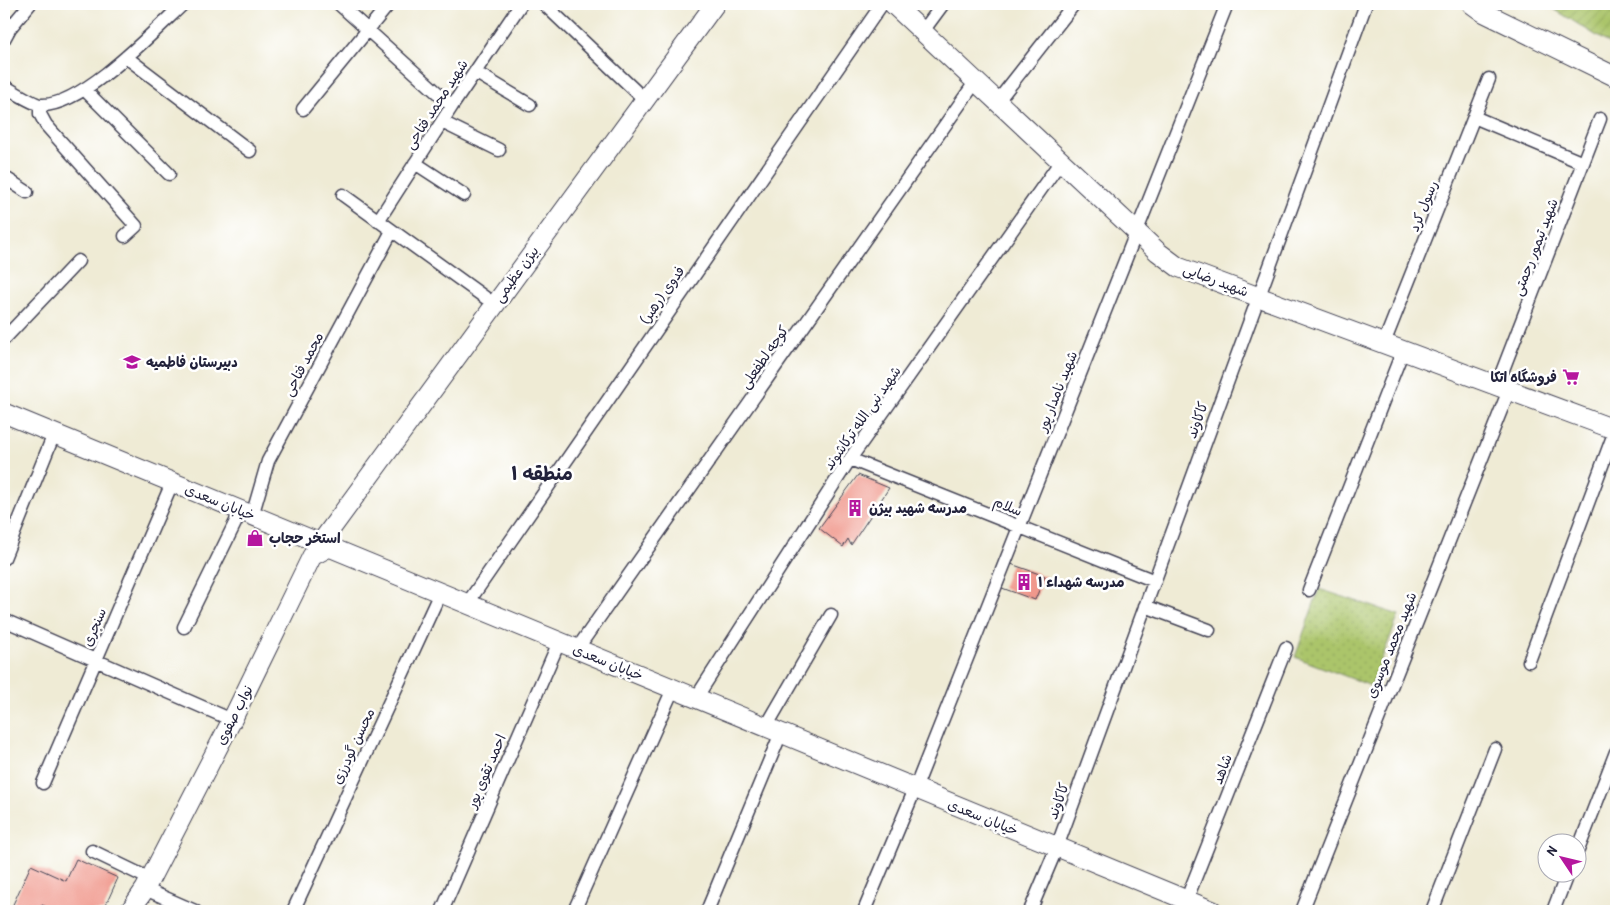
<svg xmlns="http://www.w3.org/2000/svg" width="1620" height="915" font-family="'Patrick Hand','Playpen Sans Arabic',sans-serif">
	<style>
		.park { fill: url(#park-dots); stroke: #667453 }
		.garden { fill: url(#garden-furrows); stroke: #667453 }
		.building { fill: #f0988c }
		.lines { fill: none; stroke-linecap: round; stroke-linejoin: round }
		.street-casing { stroke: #414052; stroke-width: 15 }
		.secondary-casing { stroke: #414052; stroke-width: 21 }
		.street { stroke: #fff; stroke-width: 12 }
		.secondary { stroke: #fff; stroke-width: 19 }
		.labels { text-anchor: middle; stroke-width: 5; stroke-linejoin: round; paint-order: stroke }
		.street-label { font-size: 14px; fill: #22223b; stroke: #fff }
		.poi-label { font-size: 14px; font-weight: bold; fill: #22223b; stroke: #fff; text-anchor: start }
		.district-label { font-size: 19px; font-weight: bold; fill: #22223b; stroke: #fff }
	</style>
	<defs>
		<pattern id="park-dots" width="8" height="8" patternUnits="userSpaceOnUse" patternTransform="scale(1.25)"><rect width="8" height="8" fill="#abc56b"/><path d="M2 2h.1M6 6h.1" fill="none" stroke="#93a95e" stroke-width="1.8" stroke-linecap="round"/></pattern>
		<pattern id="garden-furrows" width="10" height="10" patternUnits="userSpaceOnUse" patternTransform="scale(1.25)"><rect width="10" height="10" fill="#abc56b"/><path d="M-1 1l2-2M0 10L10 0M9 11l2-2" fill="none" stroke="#93a95e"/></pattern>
	</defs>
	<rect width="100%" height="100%" fill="#fff"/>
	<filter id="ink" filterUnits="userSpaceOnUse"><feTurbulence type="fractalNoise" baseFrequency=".02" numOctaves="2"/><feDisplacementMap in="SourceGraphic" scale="10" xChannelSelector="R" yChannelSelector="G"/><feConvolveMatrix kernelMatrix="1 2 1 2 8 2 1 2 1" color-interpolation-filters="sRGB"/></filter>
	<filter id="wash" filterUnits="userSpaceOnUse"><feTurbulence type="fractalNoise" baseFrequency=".0096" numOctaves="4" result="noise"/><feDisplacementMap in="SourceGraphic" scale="20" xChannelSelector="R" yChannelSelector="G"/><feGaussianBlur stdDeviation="1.12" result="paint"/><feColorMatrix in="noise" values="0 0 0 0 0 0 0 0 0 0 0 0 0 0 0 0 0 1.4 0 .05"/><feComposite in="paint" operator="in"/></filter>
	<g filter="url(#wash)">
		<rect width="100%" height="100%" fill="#efebd5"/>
		<path class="park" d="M 1319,589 L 1399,615 L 1371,686 L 1295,657 Z"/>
		<path class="garden" d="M 1546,4 L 1616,4 L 1616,48 Z"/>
		<g id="blocks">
			<path class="building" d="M 858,475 L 889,488 L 851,545 L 848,539 L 843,547 L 819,528 Z
				M 1011,564 L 1045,576 L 1035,600 L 1002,588 Z
				M 76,859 L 118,878 L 103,911 L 77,911 L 72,909 L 72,911 L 57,911 L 42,905 L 39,911 L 10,911 L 31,865 L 66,881 Z"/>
		</g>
	</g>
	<g filter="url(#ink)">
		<use href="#blocks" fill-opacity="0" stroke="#414052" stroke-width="1"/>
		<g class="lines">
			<g class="street-casing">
				<path id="street" d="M 339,4 L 452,106
					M 544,4 L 645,100
					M 923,31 L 943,4
					M 4,39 L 10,28 L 30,4
					M 126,57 L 250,151
					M 475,72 L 530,105
					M 4,86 C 11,90 35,105 41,105 C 82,107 154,31 183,4
					M 85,90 L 169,174
					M 997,102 L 1074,4
					M 40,105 L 40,114 L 46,125 L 136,226 L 125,236
					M 303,109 L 389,4
					M 1474,117 L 1583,163
					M 442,122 L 499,150
					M 415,163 L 464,195
					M 4,177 L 27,192
					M 343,195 L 494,304
					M 378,221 L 452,106 L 521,4
					M 4,339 L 78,261
					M 1384,343 L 1489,79
					M 1497,385 L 1600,119
					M 850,459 L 1155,581
					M 252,516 L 268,461 L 392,231
					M 4,558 L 54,434
					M 1309,590 L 1403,350
					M 467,604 L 882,4
					M 1145,606 L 1209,630
					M 4,620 L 232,720
					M 184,627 L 241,511
					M 577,649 L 976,81
					M 1529,661 L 1616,428
					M 696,698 L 850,459 L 1061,161
					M 766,727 L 831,615
					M 43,783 L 172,483
					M 1578,850 L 1616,752
					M 92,851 L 150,879
					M 145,889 L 195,911
					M 293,911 L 440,593
					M 442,911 L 559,642
					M 574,911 L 673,689
					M 707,911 L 781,733
					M 864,911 L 915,789 L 1227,4
					M 1030,911 L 1057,847 L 1366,4
					M 1182,911 L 1286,648
					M 1302,911 L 1509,390
					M 1432,911 L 1495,749
					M 1553,911 L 1568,872"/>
			</g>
			<g class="secondary-casing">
				<path id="secondary" d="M 893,4 L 1158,252 L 1178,267 L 1616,430
					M 1472,4 L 1483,12 L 1616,77
					M 4,413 L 1213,911
					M 130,911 L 145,889 L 232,720 L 312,556 L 329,547 L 325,537 L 715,4"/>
			</g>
			<use href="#street" class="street"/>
			<use href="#secondary" class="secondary"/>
		</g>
	</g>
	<defs>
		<g id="school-bare" transform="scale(1.35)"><path d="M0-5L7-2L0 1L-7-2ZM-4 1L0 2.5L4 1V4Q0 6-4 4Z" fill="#b5179e" stroke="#fff" stroke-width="2.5" paint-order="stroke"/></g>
		<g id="supermarket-bare" transform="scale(1.35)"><path d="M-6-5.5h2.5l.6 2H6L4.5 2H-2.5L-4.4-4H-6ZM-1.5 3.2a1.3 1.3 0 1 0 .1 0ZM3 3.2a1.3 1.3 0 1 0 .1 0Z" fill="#b5179e" stroke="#fff" stroke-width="2.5" paint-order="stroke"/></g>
		<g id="building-bare" transform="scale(1.35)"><path d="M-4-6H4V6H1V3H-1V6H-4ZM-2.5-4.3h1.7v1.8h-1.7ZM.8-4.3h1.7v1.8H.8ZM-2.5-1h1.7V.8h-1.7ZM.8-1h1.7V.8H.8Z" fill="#b5179e" stroke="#fff" stroke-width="2.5" paint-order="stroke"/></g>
		<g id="shop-bare" transform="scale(1.35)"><path d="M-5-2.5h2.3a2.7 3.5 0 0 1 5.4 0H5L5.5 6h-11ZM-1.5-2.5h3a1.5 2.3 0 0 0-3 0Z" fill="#b5179e" stroke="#fff" stroke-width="2.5" paint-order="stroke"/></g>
	</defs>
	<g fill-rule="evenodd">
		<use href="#school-bare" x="132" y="362"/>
		<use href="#supermarket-bare" x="1571" y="377"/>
		<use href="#building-bare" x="855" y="508"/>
		<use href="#shop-bare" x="255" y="538"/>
		<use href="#building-bare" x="1024" y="582"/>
	</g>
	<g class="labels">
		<g class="street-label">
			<text transform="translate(436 104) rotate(-57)" y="5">شهید محمد فتاحی</text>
			<text transform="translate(1423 206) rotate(-68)" y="5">رسول کرد</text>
			<text transform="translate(1535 247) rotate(-69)" y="5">شهید تیمور رحمتی</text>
			<text transform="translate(516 274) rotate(-54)" y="5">بیژن عظیمی</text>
			<text transform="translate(1216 280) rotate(21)" y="5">شهید رضایی</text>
			<text transform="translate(662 295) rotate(-55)" y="5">فدوی (رهبر)</text>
			<text transform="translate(764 357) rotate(-55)" y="5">کوچه لطفعلی</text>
			<text transform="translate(303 364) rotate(-62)" y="5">محمد فتاحی</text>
			<text transform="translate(1057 391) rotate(-68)" y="5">شهید نامدار پور</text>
			<text transform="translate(862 418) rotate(-55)" y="5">شهید نبی الله ترکاشوند</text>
			<text transform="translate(1197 420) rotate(-70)" y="5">کاکاوند</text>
			<text transform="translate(220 502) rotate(22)" y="5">خیابان سعدی</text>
			<text transform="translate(1008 506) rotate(22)" y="5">سلام</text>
			<text transform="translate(94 627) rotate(-67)" y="5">سنجری</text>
			<text transform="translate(1391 645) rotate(-68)" y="5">شهید محمد موسوی</text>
			<text transform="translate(608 662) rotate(22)" y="5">خیابان سعدی</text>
			<text transform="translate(234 715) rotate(-63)" y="5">نواب صفوی</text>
			<text transform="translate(353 746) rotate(-65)" y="5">محسن گودرزی</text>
			<text transform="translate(1222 769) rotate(-69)" y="5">شاهد</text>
			<text transform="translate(486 771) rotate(-67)" y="5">احمد تقوی پور</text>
			<text transform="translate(1058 801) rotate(-70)" y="5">کاکاوند</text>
			<text transform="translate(983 817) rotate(22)" y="5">خیابان سعدی</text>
		</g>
		<g class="poi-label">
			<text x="146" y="367">دبیرستان فاطمیه</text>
			<text x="1557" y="382" text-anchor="end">فروشگاه اتکا</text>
			<text x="869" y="513">مدرسه شهید بیژن</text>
			<text x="269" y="543">استخر حجاب</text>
			<text x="1038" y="587">مدرسه شهداء ۱</text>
		</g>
		<g class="district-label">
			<text x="542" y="480">منطقه ۱</text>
		</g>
	</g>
	<rect width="1620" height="915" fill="none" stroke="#fff" stroke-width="20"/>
	<g transform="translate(1562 858) rotate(305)"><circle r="24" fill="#ffffff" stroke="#a7a7b1"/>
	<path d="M0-4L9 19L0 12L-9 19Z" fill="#b5179e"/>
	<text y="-8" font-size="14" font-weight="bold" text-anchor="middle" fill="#22223b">N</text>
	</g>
</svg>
